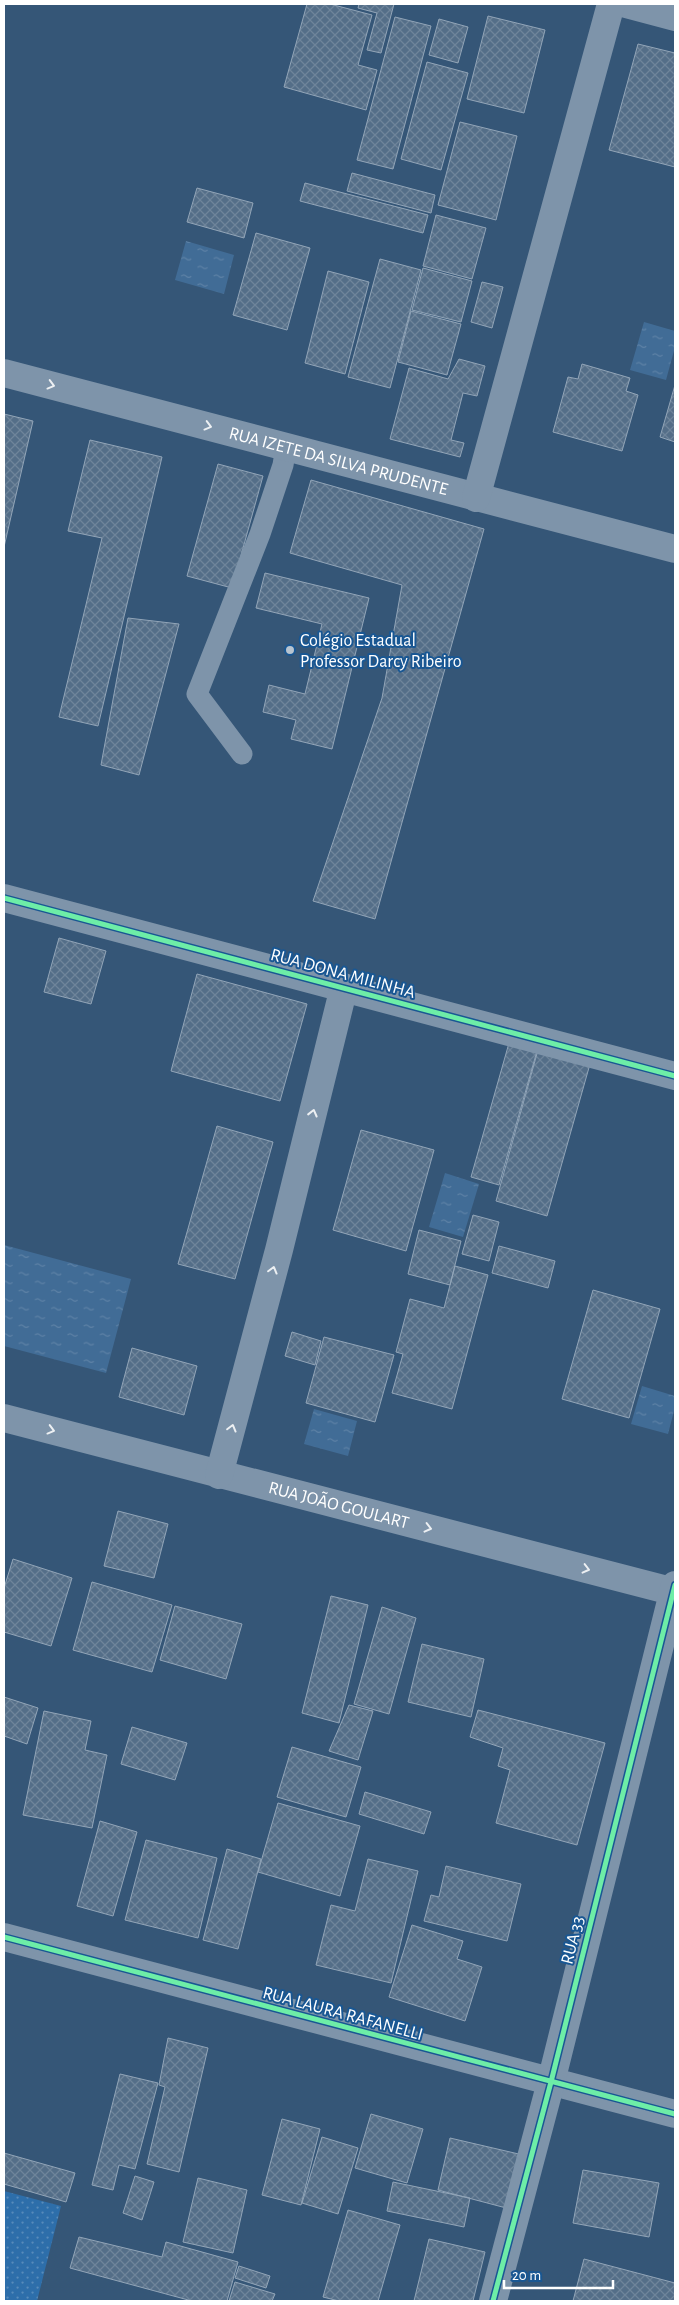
<svg xmlns="http://www.w3.org/2000/svg" width="679" height="2305" font-family="'Alegreya Sans',sans-serif">
	<style>
		.grass { fill: url(#grass-dots) }
		.water { fill: url(#water-ripples) }
		.building { fill: url(#building-cross-hatch); stroke: #92a5b8 }
		.lines { fill: none; stroke-linecap: round; stroke-linejoin: round }
		.lane { stroke: #7e94aa; stroke-width: 21 }
		.street { stroke: #7e94aa; stroke-width: 28 }
		.cycleway-casing { stroke: #195793; stroke-width: 8 }
		.cycleway { stroke: #6deda7; stroke-width: 5 }
		.oneway { stroke: #eceff2 }
		.poi-dot { fill: #b8c4cf; stroke: #195793; stroke-width: 2 }
		.labels { text-anchor: middle; stroke-width: 4; stroke-linejoin: round; paint-order: stroke }
		.street-label { font-size: 18px; fill: #fff; stroke: #195793 }
		.poi-label { font-size: 18px; fill: #fff; stroke: #195793; text-anchor: start }
	</style>
	<defs>
		<pattern id="grass-dots" width="8" height="8" patternUnits="userSpaceOnUse" patternTransform="scale(1.25)"><rect width="8" height="8" fill="#2d6eaa"/><path d="M2 2h.1M6 6h.1" fill="none" stroke="#578bbb" stroke-width="1.8" stroke-linecap="round"/></pattern>
		<pattern id="water-ripples" width="26" height="14" patternUnits="userSpaceOnUse" patternTransform="scale(1.25)"><rect width="26" height="14" fill="#416c96"/><path d="M2 4q2-2 4 0t4 0M15 11q2-2 4 0t4 0" fill="none" stroke="#5e82a6"/></pattern>
		<pattern id="building-cross-hatch" width="8" height="8" patternUnits="userSpaceOnUse" patternTransform="scale(1.25)"><rect width="8" height="8" fill="#546e88"/><path d="M0 0l8 8M0 8l8-8" fill="none" stroke="#6e849a"/></pattern>
	</defs>
	<rect width="100%" height="100%" fill="#355677"/>
	<path class="grass" d="M 4,2191 L 61,2206 L 37,2301 L 4,2301 Z"/>
	<path class="water" d="M 186,241 L 234,255 L 224,294 L 175,280 Z
		M 644,322 L 675,331 L 675,347 L 666,380 L 630,370 Z
		M 445,1173 L 479,1184 L 463,1237 L 429,1227 Z
		M 4,1245 L 131,1279 L 106,1373 L 4,1346 Z
		M 642,1386 L 675,1396 L 675,1407 L 668,1434 L 631,1424 Z
		M 314,1409 L 357,1421 L 348,1456 L 304,1444 Z"/>
	<path class="building" d="M 307,4 L 330,4 L 372,15 L 358,65 L 377,70 L 366,110 L 284,87 Z
		M 359,4 L 394,4 L 381,53 L 367,50 L 377,13 L 358,8 Z
		M 488,16 L 545,30 L 524,113 L 467,99 Z
		M 395,17 L 431,26 L 393,169 L 357,160 Z
		M 439,19 L 468,27 L 458,63 L 429,55 Z
		M 638,44 L 675,53 L 675,167 L 609,150 Z
		M 427,62 L 468,73 L 441,170 L 401,159 Z
		M 460,122 L 517,136 L 496,220 L 438,205 Z
		M 352,173 L 435,195 L 431,213 L 347,191 Z
		M 305,183 L 428,215 L 423,233 L 300,201 Z
		M 197,188 L 253,203 L 244,238 L 187,222 Z
		M 436,215 L 486,228 L 472,279 L 423,266 Z
		M 256,233 L 310,248 L 287,330 L 233,315 Z
		M 380,259 L 421,270 L 390,388 L 348,377 Z
		M 423,268 L 472,281 L 461,322 L 412,310 Z
		M 328,271 L 369,282 L 345,374 L 305,363 Z
		M 482,282 L 503,287 L 492,328 L 471,322 Z
		M 411,311 L 461,324 L 447,375 L 398,362 Z
		M 459,359 L 485,366 L 477,396 L 463,393 L 451,440 L 464,443 L 460,457 L 390,439 L 409,368 L 448,379 Z
		M 582,364 L 630,378 L 626,391 L 638,395 L 622,451 L 553,432 L 568,377 L 578,379 Z
		M 675,385 L 675,442 L 660,437 Z
		M 4,414 L 33,421 L 4,547 Z
		M 90,440 L 162,457 L 98,726 L 59,717 L 102,538 L 68,531 Z
		M 218,464 L 263,476 L 232,588 L 187,576 Z
		M 311,480 L 484,529 L 375,919 L 313,901 L 382,698 L 402,585 L 290,553 Z
		M 265,573 L 369,598 L 332,749 L 291,739 L 296,720 L 263,712 L 269,685 L 305,694 L 322,624 L 256,608 Z
		M 128,618 L 179,624 L 139,775 L 101,765 Z
		M 59,938 L 106,951 L 91,1004 L 44,992 Z
		M 197,974 L 307,1004 L 280,1101 L 171,1071 Z
		M 509,1043 L 537,1051 L 499,1185 L 471,1177 Z
		M 538,1050 L 590,1064 L 547,1216 L 496,1201 Z
		M 217,1126 L 273,1142 L 235,1279 L 178,1264 Z
		M 361,1130 L 434,1150 L 406,1251 L 333,1230 Z
		M 473,1215 L 499,1222 L 489,1261 L 462,1254 Z
		M 419,1230 L 461,1241 L 450,1285 L 408,1274 Z
		M 499,1246 L 555,1261 L 548,1288 L 492,1273 Z
		M 455,1266 L 488,1275 L 452,1409 L 392,1393 L 403,1354 L 396,1352 L 410,1299 L 444,1308 Z
		M 593,1290 L 660,1309 L 629,1418 L 562,1399 Z
		M 292,1332 L 321,1341 L 315,1365 L 285,1356 Z
		M 324,1337 L 394,1355 L 375,1422 L 306,1403 Z
		M 132,1348 L 197,1366 L 184,1415 L 119,1397 Z
		M 118,1511 L 168,1524 L 154,1578 L 104,1566 Z
		M 13,1559 L 72,1578 L 51,1646 L 4,1632 L 4,1588 Z
		M 92,1582 L 172,1605 L 152,1672 L 73,1650 Z
		M 331,1596 L 368,1605 L 339,1723 L 302,1713 Z
		M 175,1606 L 242,1624 L 226,1679 L 160,1660 Z
		M 382,1607 L 416,1618 L 389,1714 L 354,1704 Z
		M 422,1644 L 484,1659 L 471,1717 L 408,1702 Z
		M 4,1697 L 38,1708 L 27,1744 L 4,1736 Z
		M 349,1705 L 373,1711 L 358,1760 L 329,1751 Z
		M 478,1710 L 605,1743 L 577,1845 L 496,1823 L 510,1770 L 498,1766 L 503,1748 L 470,1737 Z
		M 44,1711 L 91,1721 L 85,1750 L 107,1755 L 92,1828 L 23,1815 Z
		M 132,1727 L 187,1743 L 175,1780 L 121,1764 Z
		M 292,1747 L 361,1767 L 346,1817 L 277,1797 Z
		M 365,1792 L 431,1812 L 424,1834 L 359,1814 Z
		M 278,1803 L 360,1826 L 340,1896 L 258,1872 Z
		M 100,1821 L 137,1832 L 113,1916 L 77,1906 Z
		M 146,1840 L 217,1858 L 198,1938 L 125,1920 Z
		M 227,1849 L 261,1859 L 238,1949 L 203,1940 Z
		M 368,1859 L 418,1871 L 391,1983 L 316,1965 L 331,1905 L 355,1911 Z
		M 446,1866 L 521,1884 L 507,1941 L 424,1921 L 431,1895 L 439,1897 Z
		M 412,1925 L 463,1941 L 457,1959 L 482,1967 L 465,2021 L 389,1997 Z
		M 168,2038 L 208,2048 L 179,2172 L 147,2164 L 165,2087 L 159,2085 Z
		M 120,2074 L 158,2083 L 135,2169 L 119,2165 L 113,2190 L 92,2185 Z
		M 371,2114 L 423,2129 L 407,2183 L 355,2168 Z
		M 282,2119 L 320,2129 L 301,2205 L 262,2195 Z
		M 322,2137 L 358,2148 L 338,2214 L 302,2203 Z
		M 450,2138 L 523,2155 L 510,2209 L 438,2190 Z
		M 4,2153 L 75,2173 L 66,2202 L 4,2184 Z
		M 583,2170 L 659,2183 L 649,2237 L 573,2223 Z
		M 135,2176 L 154,2182 L 142,2220 L 123,2213 Z
		M 198,2178 L 247,2190 L 233,2253 L 183,2242 Z
		M 393,2182 L 470,2198 L 464,2227 L 387,2211 Z
		M 348,2210 L 400,2225 L 378,2301 L 339,2301 L 323,2297 Z
		M 79,2237 L 162,2257 L 166,2242 L 238,2262 L 227,2301 L 192,2301 L 70,2268 Z
		M 429,2239 L 485,2252 L 473,2301 L 414,2301 Z
		M 584,2259 L 675,2283 L 675,2301 L 573,2301 Z
		M 239,2266 L 270,2276 L 266,2288 L 235,2278 Z
		M 235,2282 L 275,2294 L 272,2301 L 229,2301 Z"/>
	<g class="lines">
		<path class="lane" d="M 242,754 L 197,694 L 260,534 L 283,465 L 286,447"/>
		<g class="street">
			<path d="M 626,4 L 675,17"/>
			<path id="s1" d="M 4,373 L 675,549"/>
			<path d="M 476,498 L 611,4"/>
			<path d="M 4,898 L 675,1076"/>
			<path id="s2" d="M 4,1418 L 675,1592"/>
			<path d="M 219,1475 L 279,1250 L 344,987"/>
			<path d="M 4,1937 L 675,2114"/>
			<path d="M 493,2301 L 551,2082 L 675,1585"/>
		</g>
		<g class="cycleway-casing">
			<path id="cycleway" d="M 4,898 L 675,1076
				M 4,1937 L 675,2114
				M 493,2301 L 551,2082 L 675,1585"/>
		</g>
		<use href="#cycleway" class="cycleway"/>
	</g>
	<defs><path id="oneway-chevron" d="M-2-3.5L2.5 0L-2 3.5" fill="none" stroke-width="1.6" stroke-linecap="round" stroke-linejoin="round" transform="scale(1.25)"/></defs>
	<g class="oneway">
		<use href="#oneway-chevron" transform="translate(51 385) rotate(15)"/>
		<use href="#oneway-chevron" transform="translate(208 426) rotate(15)"/>
		<use href="#oneway-chevron" transform="translate(313 1113) rotate(-76)"/>
		<use href="#oneway-chevron" transform="translate(273 1270) rotate(-75)"/>
		<use href="#oneway-chevron" transform="translate(232 1428) rotate(-75)"/>
		<use href="#oneway-chevron" transform="translate(51 1430) rotate(15)"/>
		<use href="#oneway-chevron" transform="translate(428 1528) rotate(14)"/>
		<use href="#oneway-chevron" transform="translate(586 1569) rotate(14)"/>
	</g>
	<circle class="poi-dot" cx="290" cy="650" r="5"/>
	<g class="labels">
		<g class="street-label">
			<text dy="6" stroke="none"><textPath href="#s1" startOffset="346">RUA IZETE DA SILVA PRUDENTE</textPath></text>
			<text transform="translate(343 973) rotate(15)" y="6">RUA DONA MILINHA</text>
			<text dy="6" stroke="none"><textPath href="#s2" startOffset="346">RUA JOÃO GOULART</textPath></text>
			<text transform="translate(572 1940) rotate(-76)" y="6">RUA 33</text>
			<text transform="translate(343 2013) rotate(15)" y="6">RUA LAURA RAFANELLI</text>
		</g>
		<g class="poi-label">
			<text x="300" y="646">Colégio Estadual<tspan x="300" dy="21">Professor Darcy Ribeiro</tspan></text>
		</g>
	</g>
	<rect width="679" height="2305" fill="none" stroke="#ffffff" stroke-width="10"/>
	<path d="M504 2280v8h109v-8" fill="none" stroke="#ffffff" stroke-width="2.5"/>
	<text x="512" y="2280" font-size="15" fill="#ffffff" stroke="#195793" stroke-width="4" paint-order="stroke">20 m</text>
</svg>
